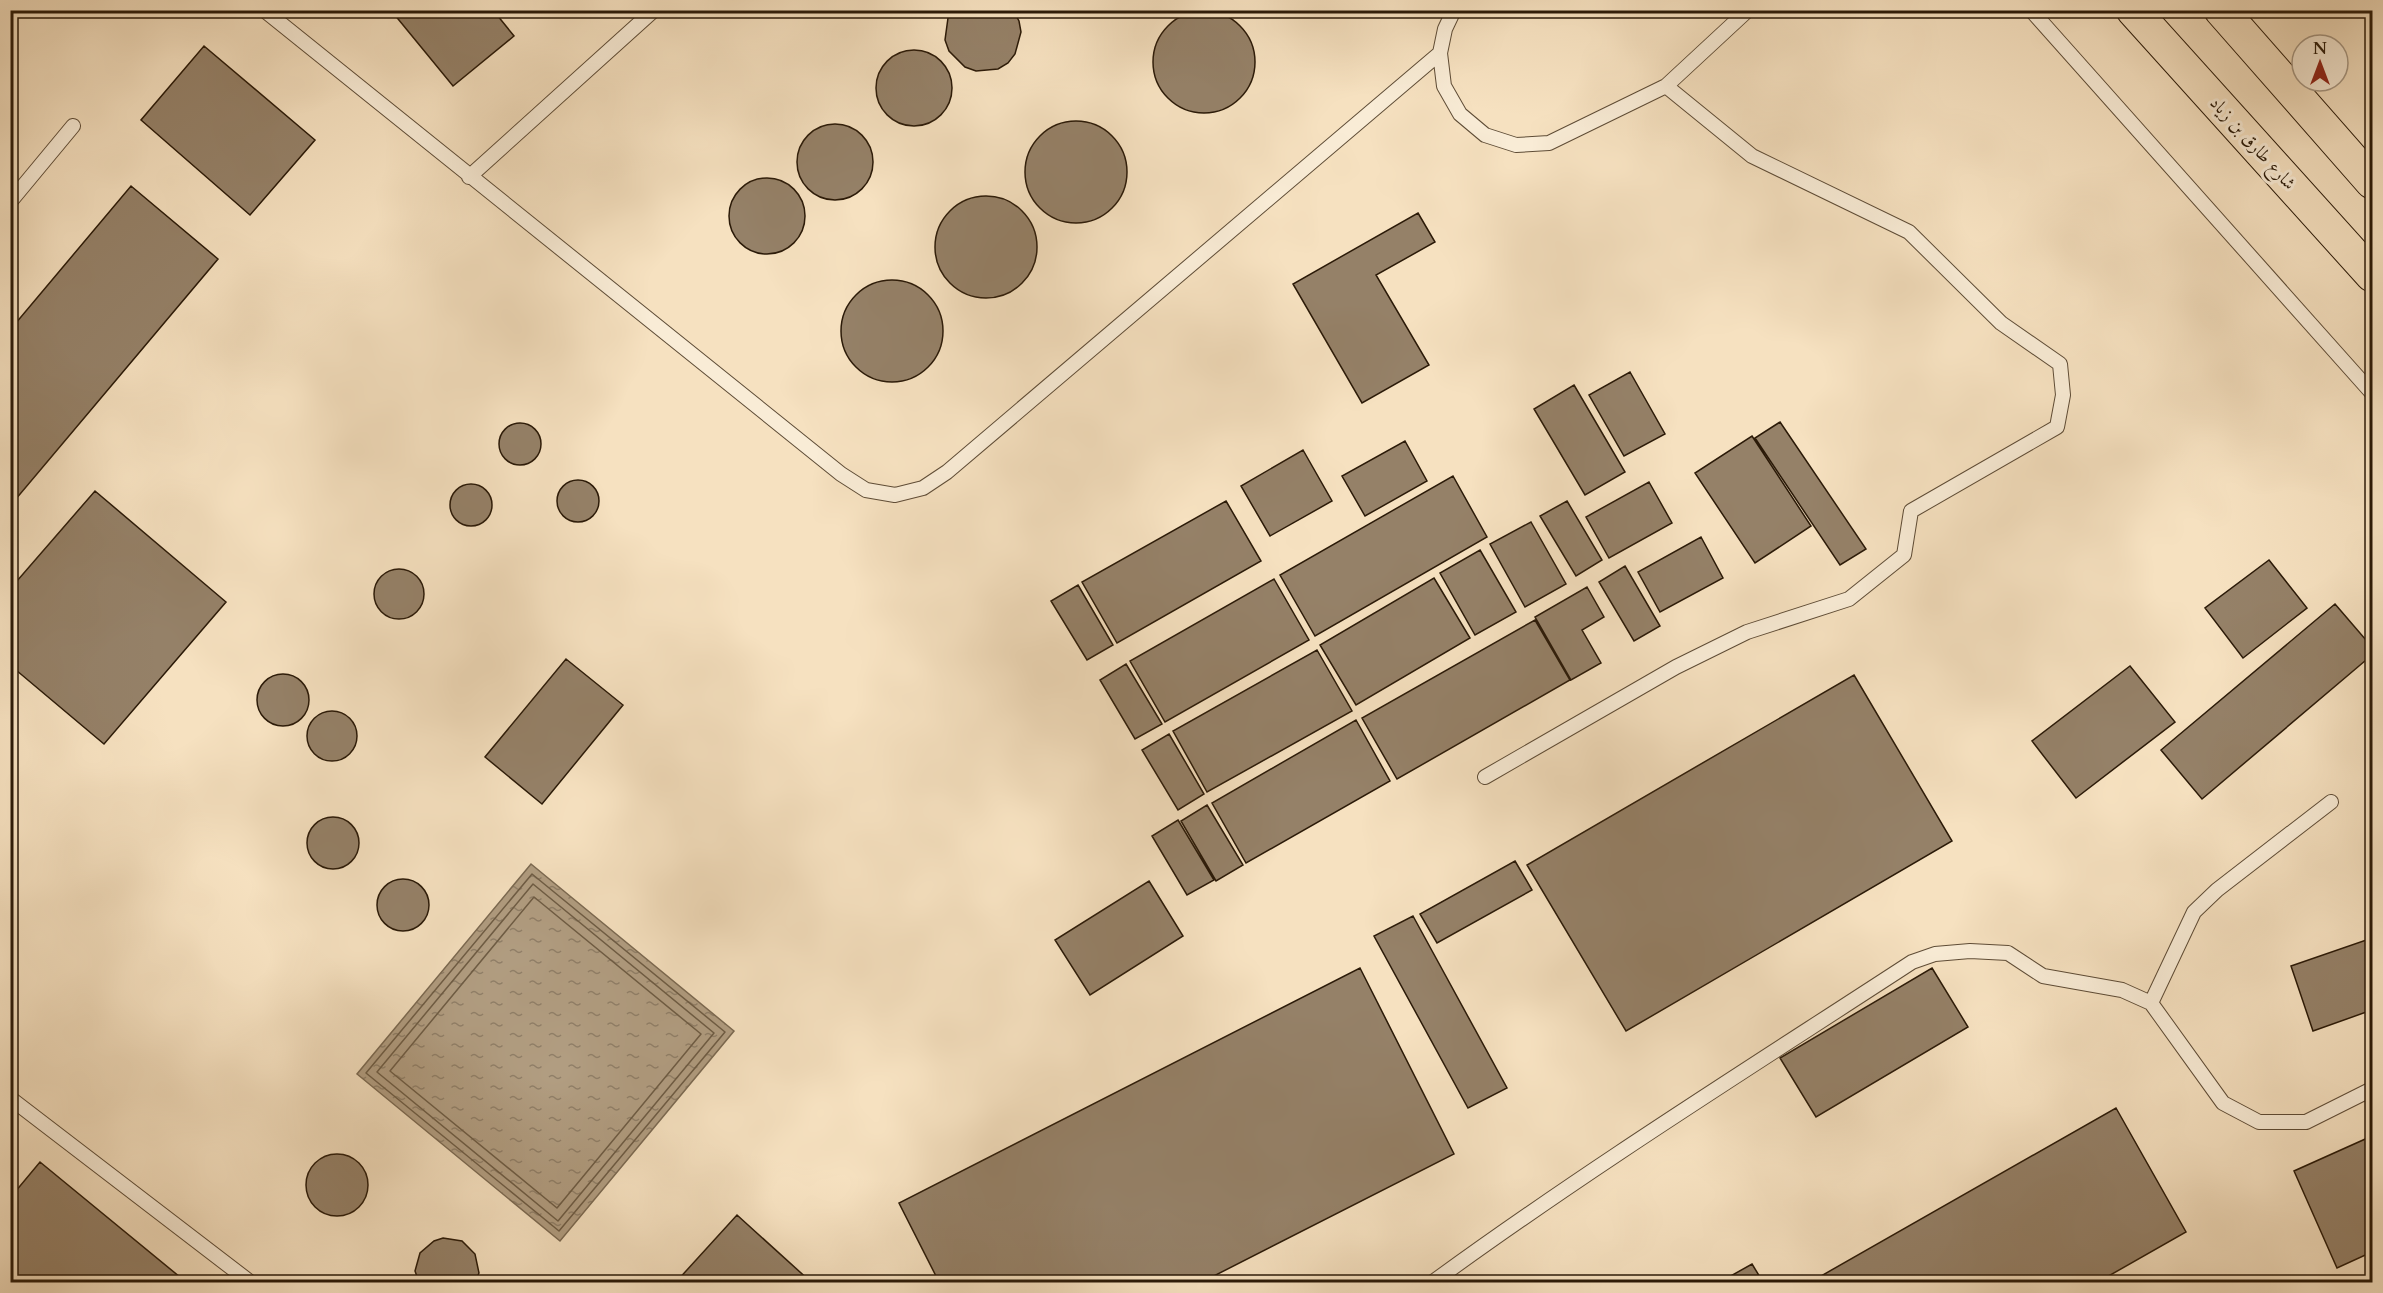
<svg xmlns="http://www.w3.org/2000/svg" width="2383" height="1293" font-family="Cardo,Amiri,serif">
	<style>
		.water { fill: url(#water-ripples); stroke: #7b6951; stroke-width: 1.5 }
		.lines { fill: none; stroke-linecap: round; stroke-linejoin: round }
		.shore { stroke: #6e5c44; stroke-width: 1.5 }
		.building { fill: #958168; stroke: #2b1a08; stroke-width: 1.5 }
		.service-casing { stroke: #5e4c36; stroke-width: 16 }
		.primary-casing { stroke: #2b1a08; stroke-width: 35 }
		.service { stroke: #f9ecd6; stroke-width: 14 }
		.primary { stroke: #f6e1c0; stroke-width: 33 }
		.labels { text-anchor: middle; stroke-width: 6; stroke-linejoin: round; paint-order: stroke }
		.street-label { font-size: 18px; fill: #2b1a08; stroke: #f9ecd6 }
	</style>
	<defs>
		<pattern id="water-ripples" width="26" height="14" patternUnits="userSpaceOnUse" patternTransform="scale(1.5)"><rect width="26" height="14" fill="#b19d81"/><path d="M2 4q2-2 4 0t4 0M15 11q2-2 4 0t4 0" fill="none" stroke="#907f68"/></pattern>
	</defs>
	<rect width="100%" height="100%" fill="#f6e1c0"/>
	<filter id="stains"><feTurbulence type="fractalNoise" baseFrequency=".00333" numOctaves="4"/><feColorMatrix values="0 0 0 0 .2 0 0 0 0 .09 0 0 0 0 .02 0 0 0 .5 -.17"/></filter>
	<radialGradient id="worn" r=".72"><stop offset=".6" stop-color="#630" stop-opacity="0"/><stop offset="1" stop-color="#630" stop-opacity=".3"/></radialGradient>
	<path class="water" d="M 531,864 L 734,1031 L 560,1241 L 357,1074 Z"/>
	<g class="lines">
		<path class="shore" d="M 532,874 L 725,1032 L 559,1231 L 366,1073 Z
			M 533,884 L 714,1033 L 558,1221 L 377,1072 Z
			M 534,897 L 701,1034 L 557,1208 L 390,1071 Z"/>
	</g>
	<path class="building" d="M 398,10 L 493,10 L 514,36 L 453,86 L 394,14 Z
		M 953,10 L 1013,10 L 1019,21 L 1021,32 L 1015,54 L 1008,63 L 998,69 L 976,71 L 965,67 L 949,51 L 945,40 L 948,18 Z
		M1153 62a51 51 0 1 1 102 0a51 51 0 1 1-102 0Z
		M 204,46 L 315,140 L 250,215 L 141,120 Z
		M876 88a38 38 0 1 1 76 0a38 38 0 1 1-76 0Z
		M1025 172a51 51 0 1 1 102 0a51 51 0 1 1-102 0Z
		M797 162a38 38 0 1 1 76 0a38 38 0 1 1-76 0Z
		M729 216a38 38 0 1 1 76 0a38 38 0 1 1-76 0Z
		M 131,186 L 218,259 L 10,506 L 10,330 Z
		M935 247a51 51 0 1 1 102 0a51 51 0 1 1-102 0Z
		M 1418,213 L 1435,242 L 1376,275 L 1429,365 L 1362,403 L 1293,284 Z
		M841 331a51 51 0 1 1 102 0a51 51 0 1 1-102 0Z
		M 1630,372 L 1665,434 L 1624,456 L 1589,395 Z
		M 1574,385 L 1625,472 L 1585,495 L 1534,409 Z
		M 1780,422 L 1866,549 L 1840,565 L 1755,438 Z
		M499 444a21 21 0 1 1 42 0a21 21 0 1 1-42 0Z
		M 1752,436 L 1811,526 L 1755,563 L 1695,473 Z
		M 1405,441 L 1427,481 L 1365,516 L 1342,476 Z
		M 1303,450 L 1332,501 L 1270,536 L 1241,486 Z
		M 1453,476 L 1487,537 L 1315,636 L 1280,575 Z
		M557 501a21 21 0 1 1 42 0a21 21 0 1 1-42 0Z
		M 1649,482 L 1672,523 L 1609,558 L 1586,517 Z
		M450 505a21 21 0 1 1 42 0a21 21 0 1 1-42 0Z
		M 95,491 L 226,602 L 104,744 L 10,665 L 10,589 Z
		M 1226,501 L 1261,561 L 1117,643 L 1082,582 Z
		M 1567,501 L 1602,560 L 1576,576 L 1540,516 Z
		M 1531,522 L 1566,584 L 1525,607 L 1490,544 Z
		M 1701,537 L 1723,578 L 1660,612 L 1638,572 Z
		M 1480,550 L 1516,612 L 1475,635 L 1440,573 Z
		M 2269,560 L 2307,608 L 2243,658 L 2205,608 Z
		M 1625,566 L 1660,626 L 1634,641 L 1599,582 Z
		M374 594a25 25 0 1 1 50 0a25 25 0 1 1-50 0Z
		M 1434,578 L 1470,638 L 1356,705 L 1320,645 Z
		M 1274,579 L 1309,640 L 1165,722 L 1130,661 Z
		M 1078,585 L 1113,645 L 1087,660 L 1051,601 Z
		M 1587,587 L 1604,617 L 1582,630 L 1601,663 L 1571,680 L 1535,617 Z
		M 2335,604 L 2372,647 L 2372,655 L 2202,799 L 2161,750 Z
		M 1535,620 L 1570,680 L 1397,779 L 1362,718 Z
		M 1317,650 L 1352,711 L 1207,792 L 1173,731 Z
		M 566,659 L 623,705 L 542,804 L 485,757 Z
		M 1126,664 L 1162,724 L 1135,739 L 1100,680 Z
		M 2130,666 L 2175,722 L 2076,798 L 2032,741 Z
		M257 700a26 26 0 1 1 52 0a26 26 0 1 1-52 0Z
		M 1854,675 L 1952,841 L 1626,1031 L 1527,865 Z
		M307 736a25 25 0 1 1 50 0a25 25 0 1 1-50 0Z
		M 1356,720 L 1390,781 L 1246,863 L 1212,803 Z
		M 1169,734 L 1204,794 L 1178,810 L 1142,750 Z
		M 1207,805 L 1243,865 L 1216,881 L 1181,821 Z
		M307 843a26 26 0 1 1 52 0a26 26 0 1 1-52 0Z
		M 1178,820 L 1214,880 L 1187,895 L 1152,836 Z
		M 1515,861 L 1532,890 L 1437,943 L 1420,914 Z
		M377 905a26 26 0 1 1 52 0a26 26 0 1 1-52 0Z
		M 1149,881 L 1183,936 L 1090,995 L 1055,940 Z
		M 1413,916 L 1507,1088 L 1468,1108 L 1374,936 Z
		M 2372,938 L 2372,1010 L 2313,1031 L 2291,966 Z
		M 1360,968 L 1454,1154 L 1202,1282 L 939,1282 L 899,1203 Z
		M 1932,968 L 1968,1027 L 1816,1117 L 1780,1058 Z
		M 2116,1108 L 2186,1232 L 2098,1282 L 1815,1282 L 1814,1280 Z
		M 2372,1136 L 2372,1252 L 2337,1268 L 2294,1171 Z
		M306 1185a31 31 0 1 1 62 0a31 31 0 1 1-62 0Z
		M 40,1162 L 186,1282 L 10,1282 L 10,1198 Z
		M 737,1215 L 811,1282 L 676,1282 Z
		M 443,1238 L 462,1241 L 475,1254 L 479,1273 L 475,1282 L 419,1282 L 415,1271 L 420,1253 L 434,1241 Z
		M 1752,1264 L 1763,1282 L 1720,1282 Z"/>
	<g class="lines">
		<g class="service-casing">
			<path id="service" d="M 264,10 L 841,474 L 866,490 L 895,495 L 923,488 L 947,472 L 1440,53
				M 1454,10 L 1445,29 L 1440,53 L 1444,86 L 1460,114 L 1485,135 L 1516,145 L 1549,143 L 1666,86 L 1748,10
				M 2031,10 L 2372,393
				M 469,177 L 654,10
				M 10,202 L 73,126
				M 1485,777 L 1676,667 L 1747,632 L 1849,599 L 1904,555 L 1911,511 L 2057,427 L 2063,395 L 2060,364 L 2001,323 L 1909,232 L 1752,156 L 1666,86
				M 2151,1003 L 2194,912 L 2217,890 L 2331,802
				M 10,1098 L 250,1282
				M 1433,1282 C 1588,1169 1751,1067 1912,962 L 1935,954 L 1970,951 L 2008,953 L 2043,976 L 2122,990 L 2151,1003 L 2223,1103 L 2259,1122 L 2306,1122 L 2372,1089"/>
		</g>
		<g class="primary-casing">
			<path id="primary" d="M 2133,10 L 2372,275
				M 2221,10 L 2372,182"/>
		</g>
		<use href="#service" class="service"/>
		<use href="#primary" class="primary"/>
	</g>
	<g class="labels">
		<g class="street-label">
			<text transform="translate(2253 143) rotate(48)" y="6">شارع طارق بن زياد</text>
		</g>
	</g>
	<rect width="2383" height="1293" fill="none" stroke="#f6e1c0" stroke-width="36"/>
	<rect x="12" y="12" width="2359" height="1269" fill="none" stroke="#2b1a08" stroke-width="3"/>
	<rect x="18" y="18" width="2347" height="1257" fill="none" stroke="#2b1a08" stroke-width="1.5"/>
	<g transform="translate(2320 63)"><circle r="28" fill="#f9ecd6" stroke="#a79884" stroke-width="1.5"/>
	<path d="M0-4.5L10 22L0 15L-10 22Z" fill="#8f2418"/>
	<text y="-9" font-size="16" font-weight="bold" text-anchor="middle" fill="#2b1a08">N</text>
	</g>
	<rect width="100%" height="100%" filter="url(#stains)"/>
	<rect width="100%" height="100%" fill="url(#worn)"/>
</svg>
